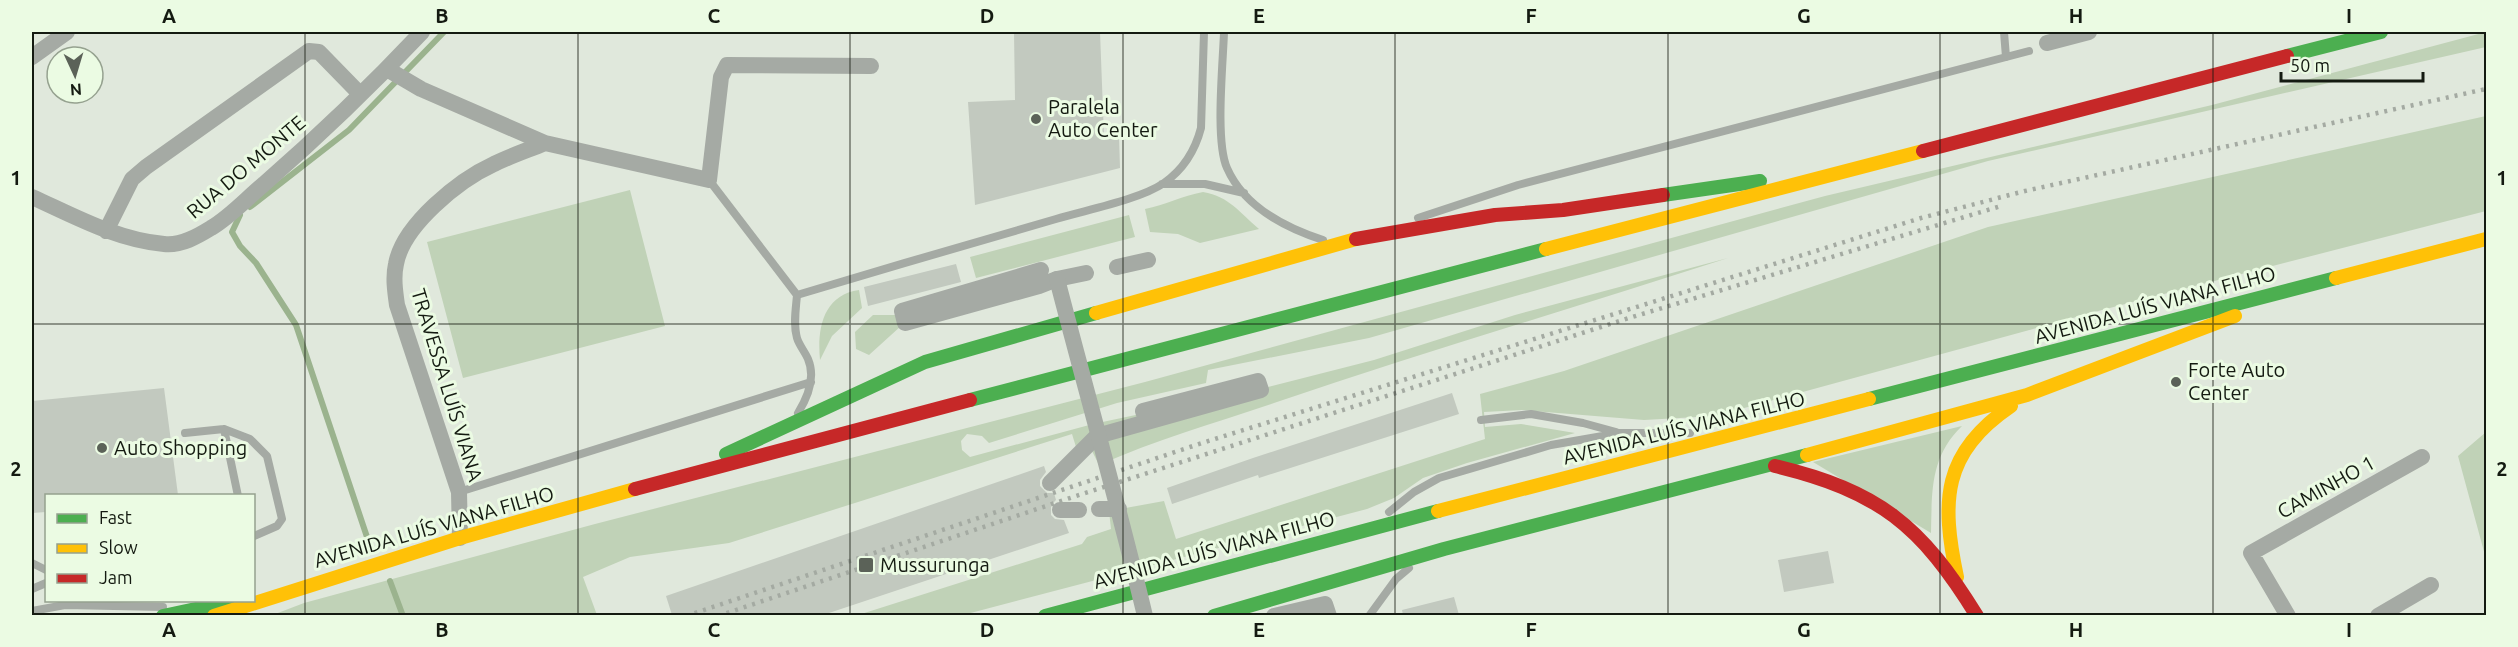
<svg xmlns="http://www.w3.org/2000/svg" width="2518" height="647" font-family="Ubuntu,sans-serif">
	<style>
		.green { fill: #c0d2b7 }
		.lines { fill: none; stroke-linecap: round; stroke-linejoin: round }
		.stream { stroke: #9bb38e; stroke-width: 6 }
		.building { fill: #c2c9bf }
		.lane { stroke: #a5aaa4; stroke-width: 8 }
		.street { stroke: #a5aaa4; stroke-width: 16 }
		.fast { stroke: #4caf50; stroke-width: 14 }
		.slow { stroke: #ffc107; stroke-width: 14 }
		.jam { stroke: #c62828; stroke-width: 14 }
		.rail { stroke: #a4aaa2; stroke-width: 4.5; stroke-dasharray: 3 6; stroke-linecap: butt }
		.street-bridge { stroke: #a5aaa4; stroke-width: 16 }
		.grid { fill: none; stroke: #141a11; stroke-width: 1.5; stroke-opacity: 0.55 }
		.poi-dot { fill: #5b6258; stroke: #ebfbe3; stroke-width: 2 }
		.labels { text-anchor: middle; stroke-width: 6; stroke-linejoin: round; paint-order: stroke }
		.poi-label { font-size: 20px; fill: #141a11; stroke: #ebfbe3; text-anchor: start }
		.street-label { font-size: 20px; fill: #141a11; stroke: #ebfbe3 }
		.neatline { fill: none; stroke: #141a11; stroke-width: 2 }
		.grid-label { font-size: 20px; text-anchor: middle; font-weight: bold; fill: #141a11 }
	</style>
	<rect width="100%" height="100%" fill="#e0e8dc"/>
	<path class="green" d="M 2486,32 L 2486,47 L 1988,161 L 1369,338 L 1208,370 L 1206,383 L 1117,403 L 989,443 L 982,436 L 967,434 L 961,441 L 962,450 L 970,457 L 1093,424 L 1268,387 L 1374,360 L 1515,315 L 1728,258 C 1577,307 1424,352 1274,403 C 1215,423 1155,440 1099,465 L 1088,443 L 1076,447 L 1072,434 L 729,543 L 630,557 L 583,577 L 597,615 L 270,616 L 304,603 L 595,524 L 1145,382 L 1825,196 L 2212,105 Z
		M 2486,116 L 2486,211 L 2102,310 L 1715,416 L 1644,420 L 1522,410 L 1484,412 L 1485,427 L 1521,424 L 1575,433 L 1467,463 L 1423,478 L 1394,498 L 1367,509 L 963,615 L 855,616 L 1082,544 L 1087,537 L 1111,529 L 1109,511 L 1164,501 L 1176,539 L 1485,439 L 1480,394 L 1564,371 L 1988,227 Z
		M 630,190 L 665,326 L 463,378 L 427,242 Z
		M 1203,192 C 1230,197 1239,212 1259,229 L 1200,243 L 1178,234 L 1150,232 L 1145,209 C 1165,205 1182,196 1203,192 Z
		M 1129,215 L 1135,237 L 976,278 L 970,257 Z
		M 859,290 L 862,308 L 832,336 L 820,360 C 817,329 823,295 859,290 Z
		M 873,315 L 896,315 L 901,326 L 869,355 L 856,349 L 855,332 Z
		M 1962,426 C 1930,457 1932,491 1931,533 L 1813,462 Z
		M 2486,432 L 2486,559 L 2458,456 Z"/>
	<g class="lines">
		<path class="stream" d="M 250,207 L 349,130 L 444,32
			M 240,215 L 232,232 L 240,246 L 256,263 L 296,325 L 367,537
			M 390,581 L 403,616"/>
	</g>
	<path class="building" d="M 1014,32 L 1100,32 L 1104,137 L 1119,136 L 1120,168 L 975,205 L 968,102 L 1015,100 Z
		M 956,264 L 961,282 L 868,306 L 864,287 Z
		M 164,388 L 178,495 L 46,495 L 46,512 L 32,513 L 32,401 Z
		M 1452,393 L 1459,414 L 1259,478 L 1258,475 L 1172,504 L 1167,488 L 1253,458 Z
		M 1044,466 L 1046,472 L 1040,480 L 1040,486 L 1047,493 L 1054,493 L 1056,500 L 1051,505 L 1051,515 L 1055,519 L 1064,520 L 1069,533 L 823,615 L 672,615 L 666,596 Z
		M 1828,551 L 1834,583 L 1784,592 L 1778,560 Z
		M 1454,597 L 1459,615 L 1403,615 L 1402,610 Z"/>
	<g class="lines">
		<path class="lane" d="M 1224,32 C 1223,64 1215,141 1227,168 C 1244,207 1286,228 1323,240
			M 2004,32 L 2006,57
			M 709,180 L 797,295 C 796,308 793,324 797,338 C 799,345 805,352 808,359 C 816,378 808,397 798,413
			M 1162,184 L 1205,184 L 1244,193
			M 1418,218 L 1518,185 L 2029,51
			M 797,295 C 883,269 970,244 1056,219 C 1085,210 1139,200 1164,183 C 1184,169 1195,151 1201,128 L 1204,32
			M 1481,420 L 1531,414 L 1583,423 L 1616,432
			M 224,429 L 238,496
			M 185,433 L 224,429 L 250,439 L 267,456 L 282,519 L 277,526 L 254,536
			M 459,492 L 811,382
			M 1389,512 L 1414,492 L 1439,478 L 1551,445 L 1620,433 L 1690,433
			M 32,563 L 46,570
			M 32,589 L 46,583
			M 32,611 L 65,605 L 163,607
			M 1369,616 L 1396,579 L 1409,568"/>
		<path class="street" d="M 2047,43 L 2089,32
			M 32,57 L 67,32
			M 387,69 L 421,89 L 545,143 L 709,180 L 721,77 L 727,65 L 871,66
			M 32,197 C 74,216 117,240 164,244 C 181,246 198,236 211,228 C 230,217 247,198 264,184 C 319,136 372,85 422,32
			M 106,231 L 132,179 L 146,167 L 309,51 L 319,52 L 359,93
			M 1117,267 L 1148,260
			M 1041,270 L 902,311 L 905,323 L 1039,286 L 1057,279 L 1086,273
			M 1050,483 L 1097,436 L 1261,390 L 1258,381 L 1143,411 L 1145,417 L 1219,397
			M 1099,509 L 1119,509
			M 1060,510 L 1079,510
			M 460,538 L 459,492 L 397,305 C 395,291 393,277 396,264 C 403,225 459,180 494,164 C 510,156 528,150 545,143
			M 1274,616 L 1325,604 L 1329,616
			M 2288,616 L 2251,553 L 2422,457
			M 2378,616 L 2431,585"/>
		<path class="fast" d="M 2287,56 L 2381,32
			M 1663,195 L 1760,181
			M 1869,399 L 2336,278
			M 970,400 L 1546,249
			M 726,454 L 925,362 L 1096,313
			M 163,616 L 233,601
			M 1045,616 L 1438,511
			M 1214,616 L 1444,549 L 1807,455"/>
		<path class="slow" d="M 1546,249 L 1923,151
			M 2336,278 L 2486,239
			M 1096,313 L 1356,239
			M 1807,455 L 2027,395 L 2235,316
			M 1438,511 L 1869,399
			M 1957,577 C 1941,501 1942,453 2011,406
			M 214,616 L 460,538 L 635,489"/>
		<path class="jam" d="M 1923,151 L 2287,56
			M 1356,239 L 1495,215 L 1563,210 L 1663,195
			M 1775,466 C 1879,491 1921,525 1977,616
			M 635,489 L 970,400"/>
		<path class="rail" d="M 686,616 L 1202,443 L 1921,218 L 2025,191 L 2486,89
			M 718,616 L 1076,496 L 1629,318 L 2001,206"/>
		<path class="street-bridge" d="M 1057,279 C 1086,391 1118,503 1145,616"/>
	</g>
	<path class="grid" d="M 305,32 L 305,616M 578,32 L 578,616M 850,32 L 850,616M 1123,32 L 1123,616M 1395,32 L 1395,616M 1668,32 L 1668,616M 1940,32 L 1940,616M 2213,32 L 2213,616M 32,324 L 2486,324"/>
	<g class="poi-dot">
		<circle cx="1036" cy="119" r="6"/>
		<circle cx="2176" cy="382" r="6"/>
		<circle cx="102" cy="448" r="6"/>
		<rect x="858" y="557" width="16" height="16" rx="3"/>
	</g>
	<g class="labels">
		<g class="poi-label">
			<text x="1048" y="114">Paralela<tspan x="1048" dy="23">Auto Center</tspan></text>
			<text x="2188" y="377">Forte Auto<tspan x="2188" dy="23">Center</tspan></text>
			<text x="114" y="455">Auto Shopping</text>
			<text x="880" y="572">Mussurunga</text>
		</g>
		<g class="street-label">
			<text transform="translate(246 167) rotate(-40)" y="7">RUA DO MONTE</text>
			<text transform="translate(2155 305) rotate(-15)" y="7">AVENIDA LUÍS VIANA FILHO</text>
			<text transform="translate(447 385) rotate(73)" y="7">TRAVESSA LUÍS VIANA</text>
			<text transform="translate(1684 428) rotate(-14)" y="7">AVENIDA LUÍS VIANA FILHO</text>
			<text transform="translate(2326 487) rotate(-29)" y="7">CAMINHO 1</text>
			<text transform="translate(434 527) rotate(-16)" y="7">AVENIDA LUÍS VIANA FILHO</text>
			<text transform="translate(1214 550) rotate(-15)" y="7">AVENIDA LUÍS VIANA FILHO</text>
		</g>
	</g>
	<rect width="2518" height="647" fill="none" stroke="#ebfbe3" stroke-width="66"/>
	<rect x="45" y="494" width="210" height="108" fill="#ebfbe3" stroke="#95a18f" stroke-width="1.5"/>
	<rect x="57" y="514" width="30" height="9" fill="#4caf50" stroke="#95a18f" stroke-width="1.5"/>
	<text x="99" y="524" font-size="18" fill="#141a11">Fast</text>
	<rect x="57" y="544" width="30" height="9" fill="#ffc107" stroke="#95a18f" stroke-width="1.5"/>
	<text x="99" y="554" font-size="18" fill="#141a11">Slow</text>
	<rect x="57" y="574" width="30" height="9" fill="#c62828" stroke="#95a18f" stroke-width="1.5"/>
	<text x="99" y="584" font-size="18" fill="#141a11">Jam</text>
	<g transform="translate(75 75) rotate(176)"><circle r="28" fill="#ebfbe3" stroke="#95a18f" stroke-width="1.5"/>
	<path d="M0-4.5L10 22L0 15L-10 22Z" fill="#5b6258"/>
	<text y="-9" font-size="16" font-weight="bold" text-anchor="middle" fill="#141a11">N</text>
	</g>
	<path d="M2281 72v9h142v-9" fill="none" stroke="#141a11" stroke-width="3"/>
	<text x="2290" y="72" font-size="18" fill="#141a11" stroke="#ebfbe3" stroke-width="4.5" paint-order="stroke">50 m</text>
	<rect x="33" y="33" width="2452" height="581" class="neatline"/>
	<g class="grid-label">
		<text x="169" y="23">A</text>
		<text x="442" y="23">B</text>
		<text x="714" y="23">C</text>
		<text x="987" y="23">D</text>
		<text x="1259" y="23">E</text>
		<text x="1531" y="23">F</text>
		<text x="1804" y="23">G</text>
		<text x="2076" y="23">H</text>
		<text x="2349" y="23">I</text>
		<text x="16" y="185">1</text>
		<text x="2502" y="185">1</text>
		<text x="16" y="476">2</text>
		<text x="2502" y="476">2</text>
		<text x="169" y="637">A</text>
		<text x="442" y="637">B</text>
		<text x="714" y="637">C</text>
		<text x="987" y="637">D</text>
		<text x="1259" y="637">E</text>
		<text x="1531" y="637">F</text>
		<text x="1804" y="637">G</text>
		<text x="2076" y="637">H</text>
		<text x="2349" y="637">I</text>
	</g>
</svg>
